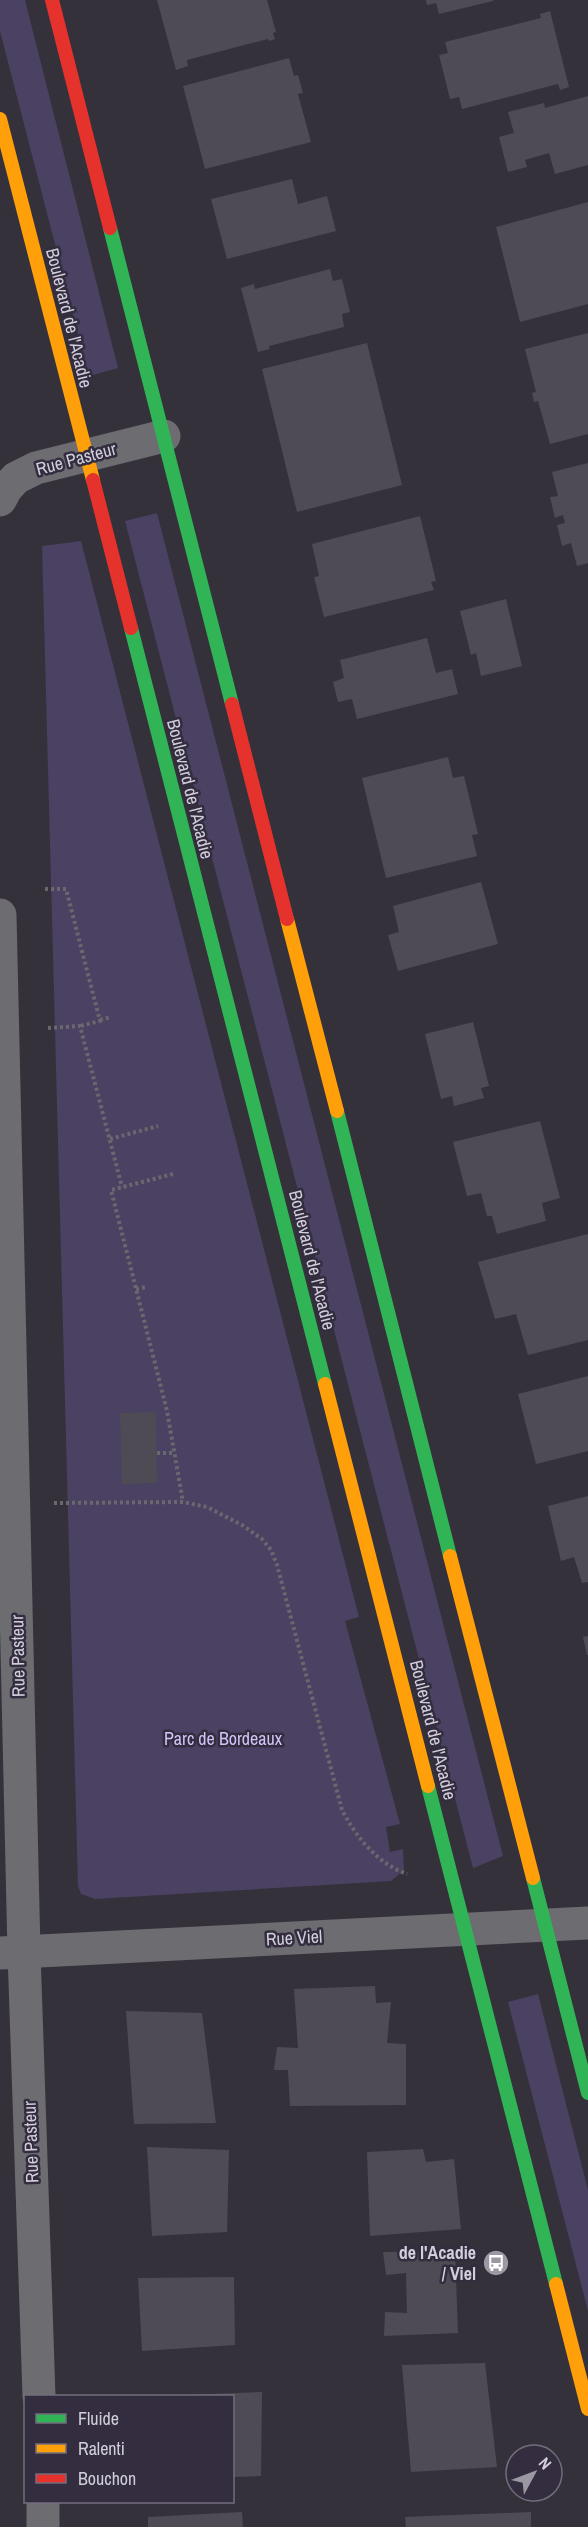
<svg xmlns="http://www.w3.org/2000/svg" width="588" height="2527" font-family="'Archivo Narrow',sans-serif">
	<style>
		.green { fill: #4b4162 }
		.building { fill: #4e4b54 }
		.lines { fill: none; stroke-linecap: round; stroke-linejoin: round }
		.path { stroke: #6a686e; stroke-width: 4; stroke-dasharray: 3 3; stroke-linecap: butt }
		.street { stroke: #6d6c71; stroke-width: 33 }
		.fast { stroke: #30b455; stroke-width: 14 }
		.slow { stroke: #ff9f0a; stroke-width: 14 }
		.jam { stroke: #e5322d; stroke-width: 14 }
		.labels { text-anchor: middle; stroke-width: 5; stroke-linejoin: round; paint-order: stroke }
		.street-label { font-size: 18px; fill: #d2cfdb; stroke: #332d3f }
		.park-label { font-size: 18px; fill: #d3c3f8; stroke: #332d3f }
		.poi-label { font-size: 18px; font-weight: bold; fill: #d2cfdb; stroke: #332d3f; text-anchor: end }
	</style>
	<rect width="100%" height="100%" fill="#34313b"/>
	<path class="green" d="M 0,0 L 25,0 L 118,368 L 89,376 L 0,31 Z
		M 157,513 L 503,1856 L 473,1868 L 125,521 Z
		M 81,541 L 359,1617 L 345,1621 L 400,1824 L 386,1827 L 390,1852 L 403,1849 L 404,1870 L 391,1881 L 95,1899 L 81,1894 L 78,1886 L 42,546 Z
		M 538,1994 L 588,2190 L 588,2311 L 508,2002 Z"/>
	<path class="building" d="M 157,0 L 267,0 L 276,32 L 273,33 L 275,39 L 269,41 L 268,39 L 187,60 L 188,66 L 176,70 Z
		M 426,0 L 493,0 L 493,1 L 439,14 L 436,3 L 427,5 Z
		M 550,11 L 569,87 L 560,90 L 558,84 L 462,109 L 459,97 L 450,99 L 439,55 L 448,53 L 445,42 L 541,18 L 540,14 Z
		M 289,58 L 294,76 L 298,75 L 303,93 L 298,94 L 311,142 L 205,169 L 183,86 Z
		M 588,96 L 588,165 L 555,174 L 549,153 L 525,160 L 527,167 L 508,172 L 499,137 L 514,133 L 508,112 L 544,103 L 545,108 Z
		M 292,179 L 298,204 L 327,196 L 336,231 L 227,259 L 211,199 Z
		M 588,202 L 588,304 L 520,322 L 496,227 Z
		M 330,269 L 333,281 L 342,279 L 350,312 L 342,314 L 344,327 L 269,346 L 270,349 L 258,352 L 241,288 L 254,284 L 255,289 Z
		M 588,333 L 588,434 L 550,444 L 538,401 L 534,402 L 532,393 L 536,392 L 525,349 Z
		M 367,343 L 402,485 L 297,512 L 262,369 Z
		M 588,463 L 588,563 L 577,566 L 571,543 L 562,546 L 557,525 L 565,523 L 563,515 L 555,518 L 550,497 L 558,496 L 552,472 Z
		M 420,516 L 436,581 L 431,582 L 434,590 L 324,617 L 314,577 L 319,576 L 312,544 Z
		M 506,599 L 522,666 L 481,676 L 476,653 L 471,655 L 460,611 Z
		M 427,638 L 436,673 L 452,669 L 458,694 L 357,719 L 352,699 L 338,702 L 333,682 L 344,678 L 340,660 Z
		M 448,757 L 453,778 L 464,776 L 478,834 L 472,835 L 477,856 L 386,878 L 362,778 Z
		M 481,882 L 498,944 L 398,971 L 388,935 L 399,932 L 393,906 Z
		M 473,1022 L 489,1086 L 481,1088 L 484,1098 L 454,1106 L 452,1096 L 441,1099 L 425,1034 Z
		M 540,1121 L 560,1198 L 542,1203 L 546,1221 L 497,1234 L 492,1216 L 487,1216 L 481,1193 L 467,1196 L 453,1142 Z
		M 588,1234 L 588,1340 L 528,1355 L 516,1314 L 495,1319 L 478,1262 Z
		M 588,1376 L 588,1451 L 536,1464 L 518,1394 Z
		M 156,1412 L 157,1483 L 122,1484 L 120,1413 Z
		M 588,1496 L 588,1582 L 582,1583 L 574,1557 L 561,1561 L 548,1506 Z
		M 588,1636 L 588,1655 L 587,1655 L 583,1637 Z
		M 375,1986 L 376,2003 L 391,2002 L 387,2043 L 406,2044 L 406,2105 L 290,2106 L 288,2070 L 274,2070 L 277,2047 L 298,2048 L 294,1989 Z
		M 126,2011 L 202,2013 L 216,2123 L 134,2124 Z
		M 147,2147 L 229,2150 L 227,2232 L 152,2236 Z
		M 423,2149 L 426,2162 L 454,2159 L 461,2229 L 370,2236 L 367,2152 Z
		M 455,2251 L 458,2333 L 384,2336 L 385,2312 L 407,2313 L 406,2273 L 386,2275 L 383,2252 Z
		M 234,2277 L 235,2345 L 142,2351 L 138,2278 Z
		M 485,2363 L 497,2467 L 411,2472 L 402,2365 Z
		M 262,2392 L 261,2476 L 232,2477 L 232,2396 L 186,2396 L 186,2395 Z
		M 242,2512 L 243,2527 L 148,2527 L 148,2517 Z
		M 531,2512 L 531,2527 L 406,2527 L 405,2517 Z"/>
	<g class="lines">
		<path class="path" d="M 45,889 L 66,889 L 100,1021 L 80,1026
			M 100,1020 L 111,1017
			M 48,1028 L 80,1026 L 122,1187
			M 110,1139 L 158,1126
			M 173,1174 L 111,1190 L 167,1411 L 183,1502
			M 136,1289 L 146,1287
			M 157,1453 L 174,1453
			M 54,1503 L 183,1502 L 207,1507 L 242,1525 L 262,1539 L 271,1550 L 277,1565 L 342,1810 C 356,1837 378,1864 407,1874"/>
		<path class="street" d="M 0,500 L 6,489 L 16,478 L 36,468 L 164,436
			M 0,915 L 24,1952 L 39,2396
			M 0,1953 L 588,1923
			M 43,2502 L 43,2527"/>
		<path class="fast" d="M 110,228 L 232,704
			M 131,628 L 325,1384
			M 337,1111 L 450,1556
			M 428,1786 L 556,2284
			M 533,1878 L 588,2093"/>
		<path class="slow" d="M 0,119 L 93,480
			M 287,919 L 337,1111
			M 325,1384 L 428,1786
			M 450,1556 L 533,1878
			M 556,2284 L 588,2409"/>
		<path class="jam" d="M 52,0 L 110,228
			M 93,480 L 131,628
			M 232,704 L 287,919"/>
	</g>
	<defs>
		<g id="bus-disc" transform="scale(1.35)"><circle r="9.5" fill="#9b98a3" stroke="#332d3f"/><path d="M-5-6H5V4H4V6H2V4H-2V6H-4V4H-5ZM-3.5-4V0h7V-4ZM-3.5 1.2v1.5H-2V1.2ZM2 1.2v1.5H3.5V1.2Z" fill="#fff"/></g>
	</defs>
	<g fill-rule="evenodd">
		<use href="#bus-disc" x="496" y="2263"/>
	</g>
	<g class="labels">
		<g class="street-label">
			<text transform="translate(69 318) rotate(76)" y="6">Boulevard de l'Acadie</text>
			<text transform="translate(76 459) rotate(-15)" y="6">Rue Pasteur</text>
			<text transform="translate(190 789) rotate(76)" y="6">Boulevard de l'Acadie</text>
			<text transform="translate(312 1260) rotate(76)" y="6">Boulevard de l'Acadie</text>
			<text transform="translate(18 1656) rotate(-91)" y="6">Rue Pasteur</text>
			<text transform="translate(433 1730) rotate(76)" y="6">Boulevard de l'Acadie</text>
			<text transform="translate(294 1938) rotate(-3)" y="6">Rue Viel</text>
			<text transform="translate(31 2142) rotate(-92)" y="6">Rue Pasteur</text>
		</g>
		<g class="park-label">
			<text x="223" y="1745">Parc de Bordeaux</text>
		</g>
		<g class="poi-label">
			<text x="476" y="2259">de l'Acadie<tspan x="476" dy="21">/ Viel</tspan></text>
		</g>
	</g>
	<rect x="24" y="2395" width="210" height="108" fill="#332d3f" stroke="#736e7d" stroke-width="1.5"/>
	<rect x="36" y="2414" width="30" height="9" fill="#30b455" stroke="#736e7d" stroke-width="1.5"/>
	<text x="78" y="2425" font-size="18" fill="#d2cfdb">Fluide</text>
	<rect x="36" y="2444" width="30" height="9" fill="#ff9f0a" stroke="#736e7d" stroke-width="1.5"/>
	<text x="78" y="2455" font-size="18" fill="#d2cfdb">Ralenti</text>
	<rect x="36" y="2474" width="30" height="9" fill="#e5322d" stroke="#736e7d" stroke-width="1.5"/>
	<text x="78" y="2485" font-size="18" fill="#d2cfdb">Bouchon</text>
	<g transform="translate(534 2473) rotate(49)"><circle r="28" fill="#332d3f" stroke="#736e7d" stroke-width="1.5"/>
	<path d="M0-4.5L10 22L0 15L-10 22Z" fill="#9b98a3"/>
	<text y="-9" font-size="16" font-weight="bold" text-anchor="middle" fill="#d2cfdb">N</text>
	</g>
</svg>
